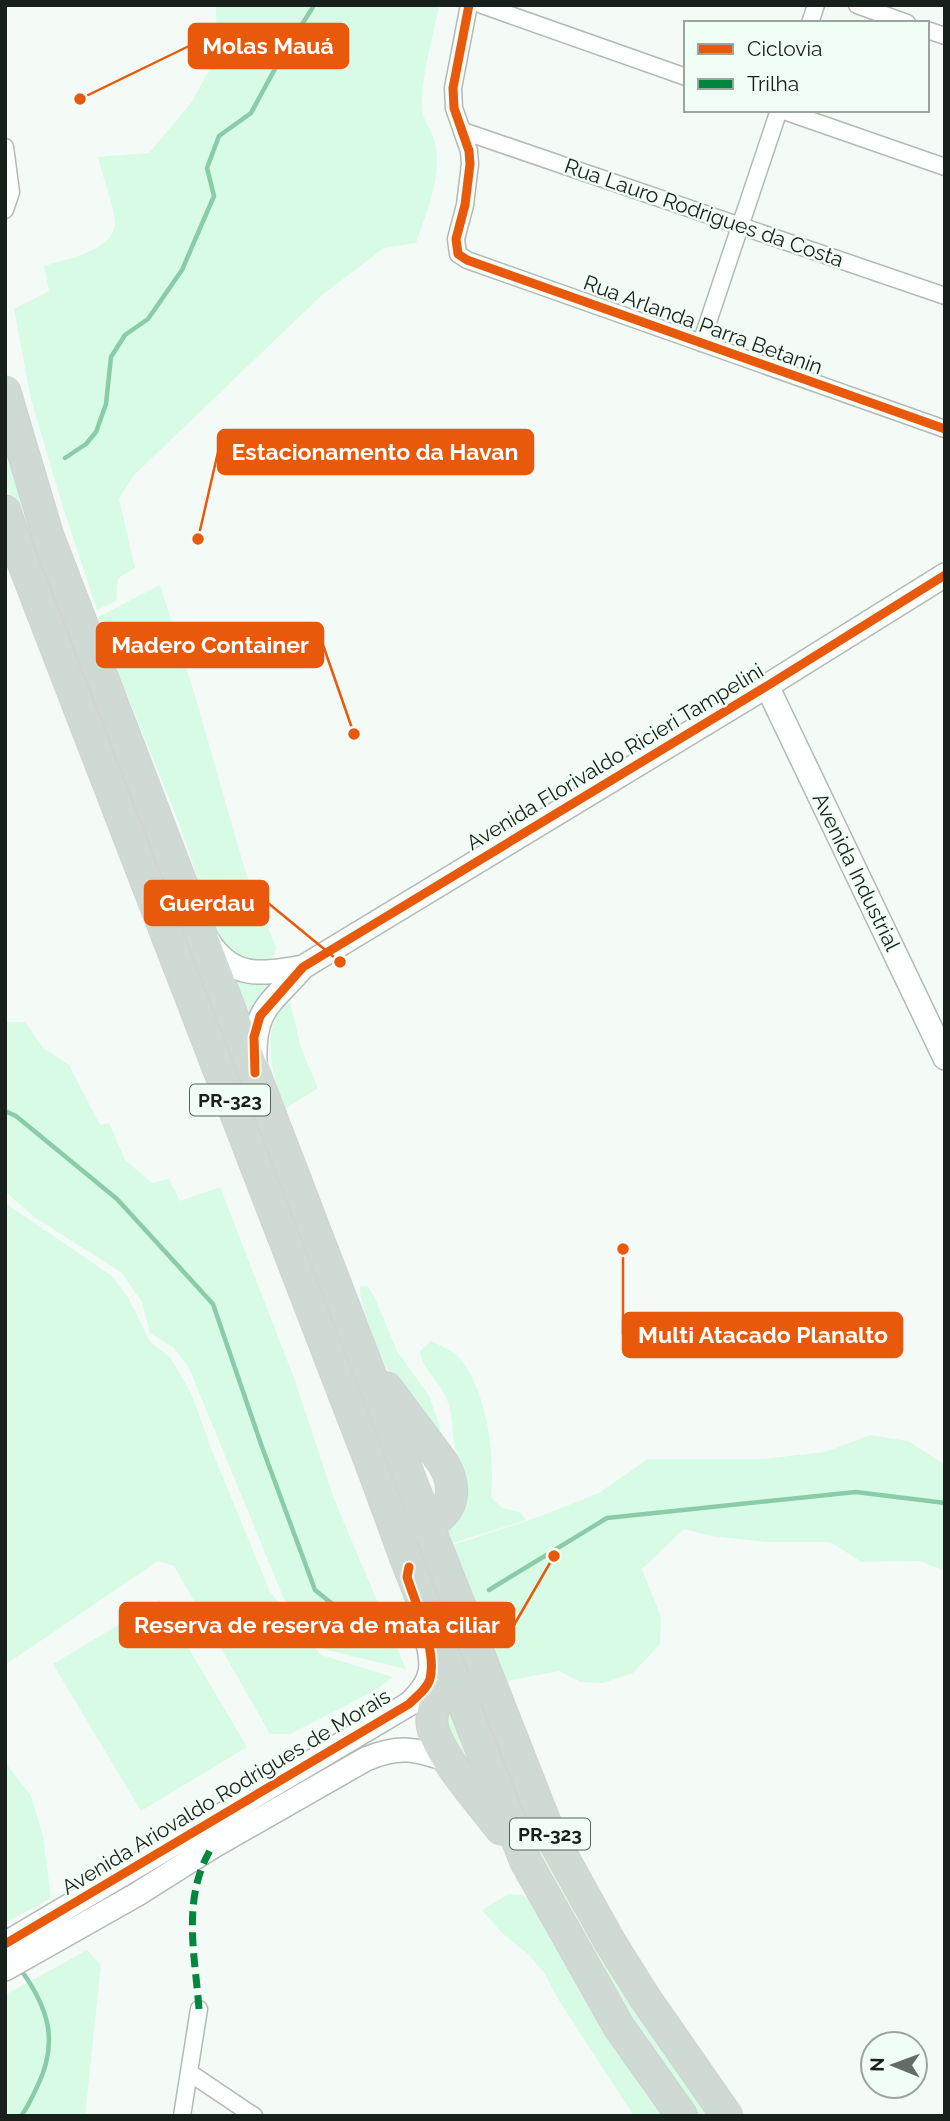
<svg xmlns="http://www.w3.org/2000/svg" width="950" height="2121" font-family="Raleway,sans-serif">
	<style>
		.green { fill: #d8fbe5 }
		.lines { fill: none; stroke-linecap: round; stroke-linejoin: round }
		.stream { stroke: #8acca7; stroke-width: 4.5 }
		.street-casing { stroke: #b2bab5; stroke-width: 19 }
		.secondary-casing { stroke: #b2bab5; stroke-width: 26 }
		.highway-casing { stroke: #d1d5d2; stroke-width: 33 }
		.street { stroke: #fdfefe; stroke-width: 16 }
		.secondary { stroke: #fdfefe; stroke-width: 23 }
		.highway { stroke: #cfdad4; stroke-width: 30 }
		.quiet { stroke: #00873e; stroke-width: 7; stroke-dasharray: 14 7; stroke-linecap: butt }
		.cycleway-casing { stroke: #f0fef5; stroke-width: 13 }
		.cycleway { stroke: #e8590c; stroke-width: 9 }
		.labels { text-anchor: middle; stroke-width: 5; stroke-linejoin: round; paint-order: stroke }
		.shield { fill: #f0fef5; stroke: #58635c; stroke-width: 2 }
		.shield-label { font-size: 19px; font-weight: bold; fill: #17201a }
		.street-label { font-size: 21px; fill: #17201a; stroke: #f0fef5 }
		.leader { fill: none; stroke: #e8590c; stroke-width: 2.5 }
		.callout-dot { fill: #e8590c; stroke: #f0fef5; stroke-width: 2.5 }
		.callout { fill: #e8590c; stroke: #e8590c; stroke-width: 2.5 }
		.callout-label { font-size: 23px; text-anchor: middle; font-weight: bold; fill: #fff }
	</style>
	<rect width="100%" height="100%" fill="#f4faf6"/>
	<path class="green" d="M 216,5 L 439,5 C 433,38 421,74 422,107 C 422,122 435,133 436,147 C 441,180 426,213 416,243 L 384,248 L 322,295 L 133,476 L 119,499 L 135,568 L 118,578 L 116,601 L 97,610 L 61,501 L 31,399 L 14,309 L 49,291 L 44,266 C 65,260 116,250 115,222 C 114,205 102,175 98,157 L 149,153 L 191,103 L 217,56 Z
		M 5,434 L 403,1502 L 23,536 L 5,482 Z
		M 160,585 L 194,692 L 245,870 L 276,948 L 274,956 L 264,961 L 244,960 L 234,955 L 218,937 L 179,823 L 96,618 Z
		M 232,978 L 275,982 L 249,1019 Z
		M 288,993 L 301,1048 L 318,1088 L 285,1109 C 270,1068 260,1032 288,993 Z
		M 5,1022 L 25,1022 L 43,1048 L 69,1065 L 100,1125 L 109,1123 L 125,1160 L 152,1183 L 169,1179 L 180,1201 L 220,1187 L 294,1378 L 334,1499 L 406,1669 L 323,1649 L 284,1599 L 189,1368 L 174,1348 L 150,1333 L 142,1302 L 121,1272 L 34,1217 L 5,1191 Z
		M 5,1203 L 112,1276 L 128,1297 L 150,1342 L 170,1357 L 191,1393 L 210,1446 L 270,1592 L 321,1655 L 393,1677 L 374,1691 L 290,1734 L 270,1734 L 174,1566 L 158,1561 L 5,1665 Z
		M 360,1286 L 367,1286 L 374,1296 L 397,1351 L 429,1396 L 439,1424 L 442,1447 C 429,1431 412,1415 401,1397 C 389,1376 358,1308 360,1286 Z
		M 431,1341 C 441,1346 456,1352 462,1361 C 488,1397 495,1455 491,1497 L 502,1508 L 521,1513 L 526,1520 L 450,1544 L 443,1528 C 452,1522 462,1515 466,1505 C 474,1484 457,1461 454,1441 C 451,1422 453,1411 444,1393 C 436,1378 422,1368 420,1351 Z
		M 870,1435 L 908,1441 L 945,1465 L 945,1571 L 920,1561 L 862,1562 L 830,1542 L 767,1542 L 711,1536 L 684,1529 L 642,1569 L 661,1617 L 660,1644 L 633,1673 L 603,1683 L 580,1682 L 559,1671 L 502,1682 L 450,1546 L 541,1516 L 599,1493 L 648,1459 L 763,1459 L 825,1452 Z
		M 417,1536 L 471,1680 L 461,1675 L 408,1538 Z
		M 160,1600 L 247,1747 L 141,1811 L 53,1664 Z
		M 447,1702 L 498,1809 L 462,1764 L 441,1711 Z
		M 481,1711 L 489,1725 L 538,1845 L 555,1875 L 608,1959 L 715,2116 L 694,2116 L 678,2096 L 550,1889 Z
		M 5,1762 L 31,1796 L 43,1836 L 51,1898 L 5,1923 Z
		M 509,1894 L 522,1895 L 534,1903 L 668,2116 L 634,2116 L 558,1999 L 545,1974 L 529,1955 L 502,1933 L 482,1910 Z
		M 87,1950 L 101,1965 L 85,2116 L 5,2116 L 5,1995 Z"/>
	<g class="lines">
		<path class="stream" d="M 65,458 L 86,444 L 96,432 L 106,404 L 111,357 L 125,335 L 148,319 L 182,270 L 214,196 L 207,168 L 219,136 L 251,113 L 283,54 L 313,7 L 312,5
			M 5,1111 L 16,1116 L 117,1199 L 213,1304 L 262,1447 L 315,1590 L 370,1634
			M 489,1590 L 607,1518 L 856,1492 L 945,1503
			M 21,1970 C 49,2009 59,2042 37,2087 C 32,2097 28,2107 21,2116"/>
		<g class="street-casing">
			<path id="street" d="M 469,5 L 453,88 L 454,108 L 469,151 L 470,164 L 465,205 L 456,239 L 458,254 L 467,260 L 945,429
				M 482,5 L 686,77
				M 857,5 L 907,23
				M 810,23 L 816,5
				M 927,30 L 945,36
				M 781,110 L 945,167
				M 463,131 L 945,296
				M 5,147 L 11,192 L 5,210
				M 701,343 L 779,110
				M 190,2073 L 254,2116
				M 182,2116 L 199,2009"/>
		</g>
		<g class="secondary-casing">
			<path id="secondary" d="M 767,686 L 945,1058
				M 208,941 C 233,980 262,974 303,967
				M 255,1063 C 253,1008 270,1005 303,967 L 767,686 L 945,575
				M 5,1944 L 409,1704 C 434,1681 435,1665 425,1633
				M 5,1969 L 136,1895 L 212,1847 L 366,1759 C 400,1745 414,1749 449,1760"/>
		</g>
		<g class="highway-casing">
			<path id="highway" d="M 5,392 L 48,536 L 428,1525 L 549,1832 L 610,1942 L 645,1998 L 727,2116
				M 5,511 L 19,552 L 373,1469 L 409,1567 L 526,1862 L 619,2027 L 682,2116
				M 387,1388 L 443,1463 C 454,1482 457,1503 438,1518 C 429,1525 421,1528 411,1523
				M 472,1690 C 460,1684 448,1690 438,1698 C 434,1706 431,1715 432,1724 C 436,1753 482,1804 501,1829"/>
		</g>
		<use href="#street" class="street"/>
		<use href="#secondary" class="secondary"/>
		<use href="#highway" class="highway"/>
		<path class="quiet" d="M 199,2009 C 195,1954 181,1898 212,1847"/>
		<g class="cycleway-casing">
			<path id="cycleway" d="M 469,5 L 453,88 L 454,108 L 469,151 L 470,164 L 465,205 L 456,239 L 458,254 L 467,260 L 945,429
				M 255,1073 L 254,1037 L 260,1016 L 303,967 L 767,686 L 945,575
				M 5,1944 L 409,1704 C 416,1697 427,1689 430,1679 C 437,1650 416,1605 407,1577 L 409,1567"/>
		</g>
		<use href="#cycleway" class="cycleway"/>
	</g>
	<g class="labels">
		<g class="shield">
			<rect x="190" y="1084.5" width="80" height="31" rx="5"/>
			<rect x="510" y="1818.5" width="80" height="31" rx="5"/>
		</g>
		<g class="shield-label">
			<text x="230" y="1107">PR-323</text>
			<text x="550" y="1841">PR-323</text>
		</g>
		<g class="street-label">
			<text transform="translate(704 213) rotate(19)" y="7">Rua Lauro Rodrigues da Costa</text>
			<text transform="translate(703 325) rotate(20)" y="7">Rua Arlanda Parra Betanin</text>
			<text transform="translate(615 757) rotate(-31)" y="7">Avenida Florivaldo Ricieri Tampelini</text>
			<text transform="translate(856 872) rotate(64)" y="7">Avenida Industrial</text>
			<text transform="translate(226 1792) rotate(-31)" y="7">Avenida Ariovaldo Rodrigues de Morais</text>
		</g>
	</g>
	<path class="leader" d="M80 99L189 46M198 539L218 452M354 734L323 645M340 962L268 903M623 1249L623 1335M554 1556L514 1625"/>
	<g class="callout-dot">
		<circle cx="80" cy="99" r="7"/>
		<circle cx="198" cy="539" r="7"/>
		<circle cx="354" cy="734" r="7"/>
		<circle cx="340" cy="962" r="7"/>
		<circle cx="623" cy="1249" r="7"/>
		<circle cx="554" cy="1556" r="7"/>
	</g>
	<g class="callout">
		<rect x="189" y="24" width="159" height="44" rx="7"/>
		<rect x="218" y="430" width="315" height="44" rx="7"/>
		<rect x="97" y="623" width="226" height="44" rx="7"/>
		<rect x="145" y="881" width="123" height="44" rx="7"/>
		<rect x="623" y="1313" width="279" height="44" rx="7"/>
		<rect x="120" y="1603" width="394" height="44" rx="7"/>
	</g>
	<g class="callout-label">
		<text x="268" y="54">Molas Mauá</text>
		<text x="375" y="460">Estacionamento da Havan</text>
		<text x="210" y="653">Madero Container</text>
		<text x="207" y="911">Guerdau</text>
		<text x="763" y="1343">Multi Atacado Planalto</text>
		<text x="317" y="1633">Reserva de reserva de mata ciliar</text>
	</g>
	<rect width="950" height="2121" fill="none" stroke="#17201a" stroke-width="14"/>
	<rect x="684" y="21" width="245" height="91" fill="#f0fef5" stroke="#99a59d" stroke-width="2"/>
	<rect x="698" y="44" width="35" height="10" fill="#e8590c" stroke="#99a59d" stroke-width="2"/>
	<text x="747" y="56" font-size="21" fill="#17201a">Ciclovia</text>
	<rect x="698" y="79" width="35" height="10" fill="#00873e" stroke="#99a59d" stroke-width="2"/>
	<text x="747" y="91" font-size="21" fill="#17201a">Trilha</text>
	<g transform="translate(894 2065) rotate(271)"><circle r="33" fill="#f0fef5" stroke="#99a59d" stroke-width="2"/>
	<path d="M0-5L12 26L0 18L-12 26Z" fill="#646c67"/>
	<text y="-10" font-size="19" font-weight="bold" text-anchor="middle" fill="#17201a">N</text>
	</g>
</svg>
